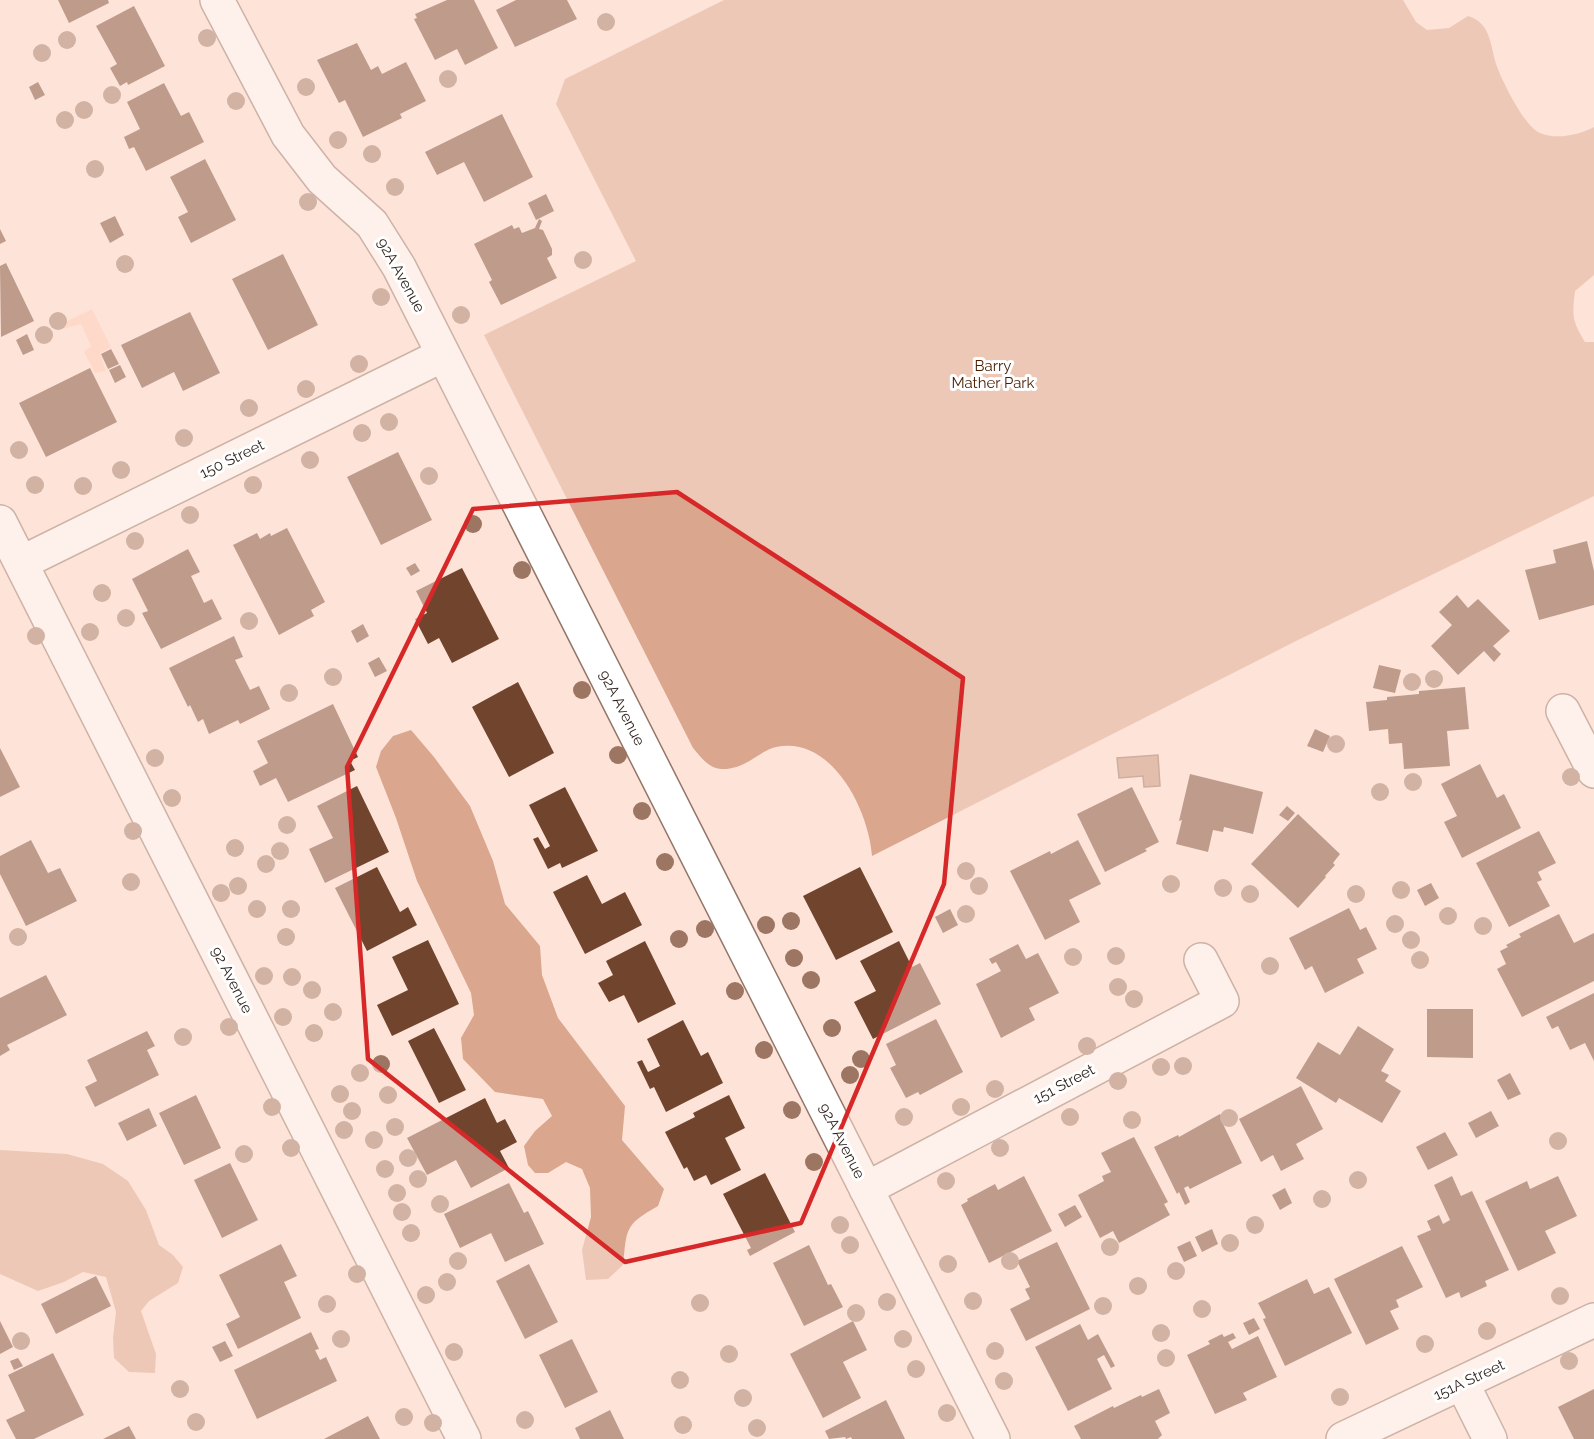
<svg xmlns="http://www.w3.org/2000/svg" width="1594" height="1439" font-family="Raleway,sans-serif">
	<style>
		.green { fill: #ffccb5 }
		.forest { fill: #daa68e }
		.water { fill: #c39078; stroke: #956e5c; stroke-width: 1.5 }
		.building { fill: #71442e }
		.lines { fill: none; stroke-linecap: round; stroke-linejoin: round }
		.street-casing { stroke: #937669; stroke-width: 36 }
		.street { stroke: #fff; stroke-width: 33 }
		.tree { fill: #9c7662 }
		.marked { fill: none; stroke: #d62828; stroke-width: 4.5; stroke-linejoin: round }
		.labels { text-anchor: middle; stroke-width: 6; stroke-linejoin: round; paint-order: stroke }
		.street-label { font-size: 15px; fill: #2a1e19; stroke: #fff }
		.park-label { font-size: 15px; fill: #4b1c01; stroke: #fff }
	</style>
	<rect width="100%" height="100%" fill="#fee4d8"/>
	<path class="green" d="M 92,309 L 111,347 L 100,353 L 106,371 L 95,373 L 84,352 L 91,346 L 81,324 L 63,329 L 59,325 Z"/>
	<path class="forest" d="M 724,0 L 1403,0 L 1416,22 L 1427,30 L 1449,28 L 1468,16 C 1491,23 1490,44 1496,64 C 1502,81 1524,126 1540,133 C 1557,140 1579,135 1594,127 L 1594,275 L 1575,291 C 1572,316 1572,321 1585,342 L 1594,342 L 1594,496 L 1296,641 L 872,856 C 869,811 832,735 776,747 C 758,751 746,770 721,769 C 708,768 701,757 693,748 L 484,335 L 636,261 L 556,104 L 565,79 Z
		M 411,730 L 434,757 L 470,806 L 493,861 L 505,904 L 540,946 L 542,975 L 558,1018 L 625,1106 L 622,1140 L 664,1189 L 658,1206 C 624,1225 627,1229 623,1265 L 608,1279 L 586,1280 L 582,1250 L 591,1217 L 590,1188 L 582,1169 L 566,1162 L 548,1173 L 535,1173 L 528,1165 L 524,1146 L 535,1131 L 552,1116 L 543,1099 L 495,1092 L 463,1059 L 461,1038 L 474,1015 L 471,993 L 417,881 L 396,818 L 376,767 L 381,751 L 393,736 Z
		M 0,1150 L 67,1154 L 103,1164 L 128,1181 L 146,1210 L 159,1245 L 173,1255 L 183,1267 L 178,1283 L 149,1301 L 141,1311 L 156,1354 L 155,1373 L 129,1372 L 114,1358 L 113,1338 L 116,1312 L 106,1277 L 83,1272 L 64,1282 L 38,1291 L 0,1274 Z"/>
	<path class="water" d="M 1158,755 L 1160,786 L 1144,787 L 1143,776 L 1119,778 L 1117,758 Z"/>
	<path class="building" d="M 58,0 L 108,0 L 109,3 L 69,23 Z
		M 447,0 L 474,0 L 498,48 L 465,65 L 457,49 L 435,60 L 414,19 L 417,18 L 415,14 Z
		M 516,0 L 567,0 L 577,19 L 515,47 L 496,10 Z
		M 134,6 L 165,66 L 128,85 L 127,82 L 120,86 L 110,68 L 117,64 L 96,26 Z
		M 357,43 L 371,70 L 378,66 L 382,74 L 406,62 L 426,101 L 400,114 L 402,118 L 363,137 L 345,100 L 339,103 L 317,60 Z
		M 38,82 L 45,95 L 35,100 L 29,87 Z
		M 164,83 L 181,116 L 189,112 L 204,142 L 146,171 L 134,147 L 129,149 L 124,137 L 140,129 L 127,102 Z
		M 502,114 L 533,177 L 484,202 L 464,162 L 437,175 L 425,152 Z
		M 205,159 L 236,220 L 191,243 L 178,217 L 188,212 L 170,177 Z
		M 546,194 L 554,211 L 536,220 L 528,203 Z
		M 115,216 L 124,235 L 110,243 L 100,223 Z
		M 539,219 L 542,221 L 539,229 L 543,230 L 552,249 L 552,255 L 547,258 L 557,278 L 501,305 L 489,282 L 492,280 L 474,244 L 512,225 L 514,229 L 519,227 L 522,233 L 535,228 Z
		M 0,229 L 6,241 L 0,244 Z
		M 283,254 L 318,325 L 268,350 L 232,279 Z
		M 6,263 L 34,321 L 1,337 L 0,266 Z
		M 190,312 L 220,373 L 183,391 L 174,372 L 142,388 L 121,345 Z
		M 27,334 L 34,350 L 23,355 L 16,340 Z
		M 111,349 L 119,364 L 108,369 L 101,354 Z
		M 120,365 L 126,377 L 115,383 L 109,370 Z
		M 90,368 L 117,422 L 46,457 L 19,403 Z
		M 398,452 L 432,520 L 381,545 L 347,477 Z
		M 287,528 L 325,602 L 311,610 L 314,616 L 279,635 L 233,545 L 257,533 L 260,539 L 270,533 L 271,536 Z
		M 1587,541 L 1594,571 L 1594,605 L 1539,620 L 1525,570 L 1556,563 L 1553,550 Z
		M 188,549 L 200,572 L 191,576 L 204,603 L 212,599 L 222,619 L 161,649 L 142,613 L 148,611 L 132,579 Z
		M 415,563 L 420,571 L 411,576 L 406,568 Z
		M 462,568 L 499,639 L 452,663 L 439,638 L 428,644 L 415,619 L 427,613 L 416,591 Z
		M 1457,595 L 1468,608 L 1478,599 L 1510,631 L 1493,646 L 1501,654 L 1494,662 L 1484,651 L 1458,675 L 1431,646 L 1452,625 L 1439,612 Z
		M 363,624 L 369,636 L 357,643 L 351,631 Z
		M 234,636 L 243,657 L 235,660 L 250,690 L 259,686 L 270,709 L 240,724 L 238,720 L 209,734 L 203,719 L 198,722 L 190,705 L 188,707 L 169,668 Z
		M 379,657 L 387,671 L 375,677 L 368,663 Z
		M 1379,665 L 1401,670 L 1395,693 L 1373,688 Z
		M 518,682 L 554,753 L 509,777 L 472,707 Z
		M 1465,687 L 1469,729 L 1447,731 L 1450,766 L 1404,769 L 1402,743 L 1389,744 L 1388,729 L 1369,731 L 1366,702 L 1387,700 L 1387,697 L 1419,694 L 1419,691 Z
		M 333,704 L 358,757 L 350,761 L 355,770 L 288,802 L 276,778 L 260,786 L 253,771 L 268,763 L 257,741 Z
		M 1315,729 L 1330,736 L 1323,752 L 1307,746 Z
		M 0,748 L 20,787 L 0,797 Z
		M 1480,764 L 1497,798 L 1504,794 L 1521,828 L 1462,858 L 1444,822 L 1457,816 L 1441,784 Z
		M 1190,774 L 1263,792 L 1253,834 L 1224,827 L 1223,832 L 1213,830 L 1208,852 L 1176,844 L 1182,820 L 1179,821 Z
		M 357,786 L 389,852 L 325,883 L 309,849 L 333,838 L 317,806 Z
		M 565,787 L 598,851 L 562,868 L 560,863 L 548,869 L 533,839 L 538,837 L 545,849 L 550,846 L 529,805 Z
		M 1132,787 L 1159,842 L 1145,849 L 1147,851 L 1105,872 L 1077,814 Z
		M 1287,806 L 1295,813 L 1288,821 L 1279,815 Z
		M 1298,814 L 1340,854 L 1333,863 L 1335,865 L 1325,876 L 1326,877 L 1298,908 L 1251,864 Z
		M 1539,831 L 1556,863 L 1538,872 L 1542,880 L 1537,882 L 1550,906 L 1509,927 L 1476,863 Z
		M 31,840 L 48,873 L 60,868 L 77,901 L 26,926 L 0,874 L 0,856 Z
		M 1078,840 L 1101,884 L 1069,900 L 1080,922 L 1045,940 L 1010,871 L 1050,851 L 1051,854 Z
		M 377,867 L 400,912 L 408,907 L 417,925 L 367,951 L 335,888 Z
		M 860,867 L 893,932 L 836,960 L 803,896 Z
		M 587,875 L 602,904 L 625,892 L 642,925 L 585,954 L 553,892 Z
		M 1431,883 L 1439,898 L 1425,906 L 1417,890 Z
		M 1349,908 L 1360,930 L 1366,927 L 1377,949 L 1357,959 L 1364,973 L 1325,993 L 1312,966 L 1305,970 L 1289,938 Z
		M 950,909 L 958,925 L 943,933 L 935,917 Z
		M 1559,914 L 1574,943 L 1594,933 L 1594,981 L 1522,1017 L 1497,969 L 1506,964 L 1500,951 L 1508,947 L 1506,945 L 1521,937 L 1519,934 Z
		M 428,940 L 459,1004 L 392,1036 L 377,1005 L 408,990 L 392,957 Z
		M 645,941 L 676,1004 L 638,1023 L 624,995 L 609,1002 L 598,983 L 613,975 L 606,961 Z
		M 899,941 L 912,967 L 920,963 L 941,1004 L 873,1039 L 854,1002 L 876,991 L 860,961 Z
		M 1018,944 L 1026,959 L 1038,953 L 1059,993 L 1029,1008 L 1035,1020 L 1001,1038 L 976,984 L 1001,971 L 996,962 L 992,964 L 989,959 Z
		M 46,975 L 67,1015 L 7,1045 L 10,1050 L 0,1056 L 0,998 Z
		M 1594,993 L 1594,1061 L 1585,1043 L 1570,1050 L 1558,1026 L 1552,1029 L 1546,1017 Z
		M 1427,1009 L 1473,1009 L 1473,1058 L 1427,1057 Z
		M 936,1019 L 963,1072 L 920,1095 L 918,1092 L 906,1098 L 890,1068 L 896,1065 L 886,1044 Z
		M 683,1020 L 701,1056 L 708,1052 L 723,1083 L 666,1112 L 654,1087 L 650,1089 L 637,1062 L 642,1060 L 648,1072 L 660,1066 L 647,1039 Z
		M 1358,1026 L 1394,1049 L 1381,1071 L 1389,1075 L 1385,1081 L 1401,1091 L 1382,1123 L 1339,1098 L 1336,1103 L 1296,1078 L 1318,1042 L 1340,1055 Z
		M 434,1028 L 466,1090 L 439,1103 L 408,1041 Z
		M 147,1031 L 155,1046 L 147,1050 L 159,1075 L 95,1107 L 85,1087 L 97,1081 L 87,1060 Z
		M 1510,1073 L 1521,1094 L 1508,1100 L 1497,1080 Z
		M 1301,1086 L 1323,1129 L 1296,1144 L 1304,1159 L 1281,1171 L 1273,1155 L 1261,1162 L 1239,1119 Z
		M 196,1095 L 221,1148 L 184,1165 L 159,1113 Z
		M 729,1095 L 745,1128 L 725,1138 L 741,1170 L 711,1185 L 706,1175 L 694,1181 L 687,1167 L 684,1169 L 665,1132 L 695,1117 L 693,1113 Z
		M 485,1098 L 497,1123 L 505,1119 L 517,1142 L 500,1151 L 509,1168 L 471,1188 L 456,1160 L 427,1175 L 407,1138 Z
		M 149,1108 L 157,1126 L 127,1141 L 118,1123 Z
		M 1491,1111 L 1499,1126 L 1476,1138 L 1468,1123 Z
		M 1220,1114 L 1224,1121 L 1222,1122 L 1242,1163 L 1190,1189 L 1188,1186 L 1184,1188 L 1190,1202 L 1185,1205 L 1179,1192 L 1177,1194 L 1154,1147 L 1178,1135 L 1179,1137 Z
		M 1445,1132 L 1458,1155 L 1428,1170 L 1416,1147 Z
		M 1134,1137 L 1168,1202 L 1164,1204 L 1170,1215 L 1119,1243 L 1113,1231 L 1100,1238 L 1078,1195 L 1104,1181 L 1102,1176 L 1111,1172 L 1101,1153 Z
		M 230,1163 L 258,1220 L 222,1238 L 194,1180 Z
		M 765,1173 L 795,1232 L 750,1256 L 747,1250 L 751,1248 L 723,1194 Z
		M 1024,1176 L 1052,1231 L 989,1263 L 961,1205 L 968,1201 L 967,1199 L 995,1184 L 998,1190 Z
		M 1452,1176 L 1461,1196 L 1472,1191 L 1509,1270 L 1485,1281 L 1487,1286 L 1461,1298 L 1459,1292 L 1446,1298 L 1417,1236 L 1431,1230 L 1427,1221 L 1439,1215 L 1443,1224 L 1450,1220 L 1434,1185 Z
		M 1558,1176 L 1577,1216 L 1545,1231 L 1556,1253 L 1518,1271 L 1485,1201 L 1527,1181 L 1530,1189 Z
		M 509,1183 L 524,1213 L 528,1211 L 544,1244 L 505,1262 L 491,1233 L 460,1248 L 444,1214 Z
		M 1285,1188 L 1292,1203 L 1280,1210 L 1272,1195 Z
		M 1075,1205 L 1082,1217 L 1065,1227 L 1058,1214 Z
		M 1212,1229 L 1218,1244 L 1202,1252 L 1195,1237 Z
		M 1190,1241 L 1197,1256 L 1184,1262 L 1177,1247 Z
		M 1057,1242 L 1090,1309 L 1026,1341 L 1010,1309 L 1030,1299 L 1025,1289 L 1030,1287 L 1017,1261 Z
		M 281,1244 L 297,1276 L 284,1282 L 301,1318 L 238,1349 L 226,1324 L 240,1317 L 219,1275 Z
		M 809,1245 L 828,1285 L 831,1284 L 843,1307 L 804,1326 L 773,1263 Z
		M 1402,1246 L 1423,1287 L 1396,1300 L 1399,1307 L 1390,1311 L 1399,1329 L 1366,1345 L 1334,1279 Z
		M 529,1264 L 558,1322 L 525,1339 L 496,1281 Z
		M 96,1276 L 111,1306 L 56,1334 L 41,1304 Z
		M 1307,1279 L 1314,1294 L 1329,1287 L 1352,1333 L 1285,1366 L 1263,1319 L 1266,1318 L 1258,1303 Z
		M 1254,1318 L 1260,1329 L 1249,1335 L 1243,1323 Z
		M 0,1321 L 13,1347 L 0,1354 Z
		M 853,1321 L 867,1350 L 843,1362 L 861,1398 L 823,1418 L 790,1354 Z
		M 1080,1324 L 1088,1340 L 1098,1334 L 1115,1366 L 1111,1368 L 1104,1355 L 1097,1359 L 1112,1389 L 1068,1411 L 1035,1347 Z
		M 311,1332 L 319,1349 L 315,1350 L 320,1360 L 326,1357 L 337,1381 L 257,1419 L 234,1370 Z
		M 1233,1333 L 1236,1338 L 1228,1342 L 1232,1349 L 1258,1336 L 1277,1377 L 1243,1393 L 1247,1400 L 1215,1414 L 1187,1355 L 1210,1344 L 1208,1341 L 1222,1334 L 1224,1337 Z
		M 572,1339 L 598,1392 L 565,1408 L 539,1355 Z
		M 225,1341 L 233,1356 L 220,1362 L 212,1347 Z
		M 53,1353 L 84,1415 L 34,1439 L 16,1439 L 6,1420 L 25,1411 L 8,1375 Z
		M 18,1358 L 23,1366 L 14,1370 L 10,1361 Z
		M 1159,1389 L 1170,1413 L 1155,1421 L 1162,1435 L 1158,1439 L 1081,1439 L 1074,1426 L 1113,1406 L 1114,1408 L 1141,1395 L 1142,1397 Z
		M 1594,1389 L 1594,1439 L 1574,1439 L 1558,1407 Z
		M 886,1400 L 905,1439 L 852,1439 L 851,1437 L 846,1439 L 845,1437 L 829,1439 L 825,1431 Z
		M 610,1410 L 624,1439 L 580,1439 L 575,1428 Z
		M 368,1416 L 380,1439 L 324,1439 Z
		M 129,1426 L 136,1439 L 103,1439 Z"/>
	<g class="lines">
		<g class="street-casing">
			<path id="street" d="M 217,0 L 288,135 L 322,179 L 372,224 L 399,267 L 993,1439
				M 0,522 L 464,1439
				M 21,563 L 443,355
				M 1563,711 L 1594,771
				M 866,1189 L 1222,1001 L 1201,960
				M 1462,1383 L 1490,1439
				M 1343,1439 L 1594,1320"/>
		</g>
		<use href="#street" class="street"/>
	</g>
	<g class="tree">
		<circle cx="606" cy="22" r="9"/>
		<circle cx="207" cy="38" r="9"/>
		<circle cx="67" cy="40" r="9"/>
		<circle cx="42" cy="53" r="9"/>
		<circle cx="448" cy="79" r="9"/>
		<circle cx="306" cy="87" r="9"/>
		<circle cx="112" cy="95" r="9"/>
		<circle cx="236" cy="101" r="9"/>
		<circle cx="84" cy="110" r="9"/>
		<circle cx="65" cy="120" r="9"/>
		<circle cx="338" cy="140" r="9"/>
		<circle cx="372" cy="154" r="9"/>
		<circle cx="95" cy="169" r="9"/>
		<circle cx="395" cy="187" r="9"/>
		<circle cx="308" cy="202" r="9"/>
		<circle cx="583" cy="260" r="9"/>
		<circle cx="125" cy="264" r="9"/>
		<circle cx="381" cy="297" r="9"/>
		<circle cx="461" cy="315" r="9"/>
		<circle cx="58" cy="321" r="9"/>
		<circle cx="44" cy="335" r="9"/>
		<circle cx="359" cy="364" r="9"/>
		<circle cx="306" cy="389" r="9"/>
		<circle cx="249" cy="408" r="9"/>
		<circle cx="389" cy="422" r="9"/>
		<circle cx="362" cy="433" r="9"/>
		<circle cx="184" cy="438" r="9"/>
		<circle cx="19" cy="450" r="9"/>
		<circle cx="310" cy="460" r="9"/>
		<circle cx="121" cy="470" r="9"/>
		<circle cx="429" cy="476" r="9"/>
		<circle cx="35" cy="485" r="9"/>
		<circle cx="253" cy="485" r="9"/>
		<circle cx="83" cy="486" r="9"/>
		<circle cx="190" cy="515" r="9"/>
		<circle cx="473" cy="524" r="9"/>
		<circle cx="135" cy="541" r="9"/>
		<circle cx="522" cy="570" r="9"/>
		<circle cx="102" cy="593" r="9"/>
		<circle cx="126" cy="618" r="9"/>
		<circle cx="249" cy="621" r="9"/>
		<circle cx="90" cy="632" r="9"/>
		<circle cx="36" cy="636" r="9"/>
		<circle cx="333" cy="677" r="9"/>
		<circle cx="1434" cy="679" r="9"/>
		<circle cx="1412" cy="682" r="9"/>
		<circle cx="582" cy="690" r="9"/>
		<circle cx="289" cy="693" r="9"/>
		<circle cx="1336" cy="744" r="9"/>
		<circle cx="618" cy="755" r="9"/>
		<circle cx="155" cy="758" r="9"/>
		<circle cx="1571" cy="777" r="9"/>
		<circle cx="1413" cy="782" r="9"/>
		<circle cx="1380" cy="792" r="9"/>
		<circle cx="172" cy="798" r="9"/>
		<circle cx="642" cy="811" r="9"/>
		<circle cx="287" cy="825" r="9"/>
		<circle cx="133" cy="831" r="9"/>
		<circle cx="235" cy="848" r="9"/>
		<circle cx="280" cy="851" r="9"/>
		<circle cx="665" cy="862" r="9"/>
		<circle cx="266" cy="864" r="9"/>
		<circle cx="966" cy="871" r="9"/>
		<circle cx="131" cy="882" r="9"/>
		<circle cx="1171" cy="884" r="9"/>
		<circle cx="238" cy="886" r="9"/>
		<circle cx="979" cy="886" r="9"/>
		<circle cx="1223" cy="888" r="9"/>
		<circle cx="1401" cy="890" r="9"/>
		<circle cx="221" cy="893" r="9"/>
		<circle cx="1250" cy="894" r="9"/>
		<circle cx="1356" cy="894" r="9"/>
		<circle cx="257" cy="909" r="9"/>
		<circle cx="291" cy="909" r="9"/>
		<circle cx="966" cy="914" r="9"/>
		<circle cx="1448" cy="916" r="9"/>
		<circle cx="791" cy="921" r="9"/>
		<circle cx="1395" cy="924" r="9"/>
		<circle cx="766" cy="925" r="9"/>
		<circle cx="1483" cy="926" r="9"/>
		<circle cx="705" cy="929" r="9"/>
		<circle cx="18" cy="937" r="9"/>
		<circle cx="286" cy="937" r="9"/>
		<circle cx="679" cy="939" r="9"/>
		<circle cx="1411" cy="940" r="9"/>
		<circle cx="1116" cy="956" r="9"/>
		<circle cx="1073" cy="957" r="9"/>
		<circle cx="794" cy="958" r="9"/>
		<circle cx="1420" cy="960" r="9"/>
		<circle cx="1270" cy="966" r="9"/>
		<circle cx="264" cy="976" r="9"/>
		<circle cx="292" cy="977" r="9"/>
		<circle cx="811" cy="980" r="9"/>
		<circle cx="1118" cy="987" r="9"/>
		<circle cx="312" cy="990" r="9"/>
		<circle cx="735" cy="991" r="9"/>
		<circle cx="1134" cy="999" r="9"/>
		<circle cx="333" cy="1012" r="9"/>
		<circle cx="283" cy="1017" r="9"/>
		<circle cx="229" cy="1027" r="9"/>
		<circle cx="832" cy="1028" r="9"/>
		<circle cx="314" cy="1033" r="9"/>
		<circle cx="183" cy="1037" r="9"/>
		<circle cx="1087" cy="1046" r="9"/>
		<circle cx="764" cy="1050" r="9"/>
		<circle cx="861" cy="1059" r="9"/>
		<circle cx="381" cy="1064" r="9"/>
		<circle cx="1183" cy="1066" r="9"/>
		<circle cx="1161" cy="1067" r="9"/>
		<circle cx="360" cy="1073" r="9"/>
		<circle cx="850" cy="1075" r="9"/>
		<circle cx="1118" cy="1081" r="9"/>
		<circle cx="995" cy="1089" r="9"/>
		<circle cx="340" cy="1094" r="9"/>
		<circle cx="388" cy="1095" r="9"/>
		<circle cx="272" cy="1107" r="9"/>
		<circle cx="961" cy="1107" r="9"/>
		<circle cx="792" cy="1110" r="9"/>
		<circle cx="352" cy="1111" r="9"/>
		<circle cx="904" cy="1117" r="9"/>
		<circle cx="1070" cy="1117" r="9"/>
		<circle cx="1229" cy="1118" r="9"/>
		<circle cx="1132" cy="1120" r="9"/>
		<circle cx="395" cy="1127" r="9"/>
		<circle cx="344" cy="1130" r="9"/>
		<circle cx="374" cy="1140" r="9"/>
		<circle cx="1558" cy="1141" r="9"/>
		<circle cx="291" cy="1148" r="9"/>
		<circle cx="1000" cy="1148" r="9"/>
		<circle cx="244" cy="1154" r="9"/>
		<circle cx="408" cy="1158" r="9"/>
		<circle cx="814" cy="1162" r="9"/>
		<circle cx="385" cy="1169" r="9"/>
		<circle cx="418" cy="1179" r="9"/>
		<circle cx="1358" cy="1180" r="9"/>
		<circle cx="946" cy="1181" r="9"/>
		<circle cx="397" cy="1193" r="9"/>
		<circle cx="1322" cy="1199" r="9"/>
		<circle cx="440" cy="1204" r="9"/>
		<circle cx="402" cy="1212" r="9"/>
		<circle cx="840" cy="1225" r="9"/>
		<circle cx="1255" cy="1225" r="9"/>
		<circle cx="411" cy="1233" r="9"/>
		<circle cx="1230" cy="1243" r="9"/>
		<circle cx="850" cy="1245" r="9"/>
		<circle cx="1110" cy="1247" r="9"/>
		<circle cx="458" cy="1261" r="9"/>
		<circle cx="1010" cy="1261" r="9"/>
		<circle cx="948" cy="1264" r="9"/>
		<circle cx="1176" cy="1271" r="9"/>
		<circle cx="357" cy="1274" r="9"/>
		<circle cx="447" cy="1282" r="9"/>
		<circle cx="1138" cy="1286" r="9"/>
		<circle cx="426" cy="1295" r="9"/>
		<circle cx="1560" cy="1296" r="9"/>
		<circle cx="973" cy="1301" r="9"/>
		<circle cx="887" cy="1302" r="9"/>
		<circle cx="700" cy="1303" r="9"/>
		<circle cx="327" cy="1304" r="9"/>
		<circle cx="1103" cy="1306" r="9"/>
		<circle cx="1202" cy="1309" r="9"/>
		<circle cx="856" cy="1313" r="9"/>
		<circle cx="1487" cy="1331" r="9"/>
		<circle cx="1161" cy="1333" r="9"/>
		<circle cx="341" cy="1339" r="9"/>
		<circle cx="903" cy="1339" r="9"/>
		<circle cx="21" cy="1341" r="9"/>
		<circle cx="1425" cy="1344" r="9"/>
		<circle cx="995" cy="1351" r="9"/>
		<circle cx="454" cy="1352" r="9"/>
		<circle cx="729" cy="1354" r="9"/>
		<circle cx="1166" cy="1358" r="9"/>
		<circle cx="1569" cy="1361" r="9"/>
		<circle cx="916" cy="1369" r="9"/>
		<circle cx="680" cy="1380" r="9"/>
		<circle cx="1004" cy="1381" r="9"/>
		<circle cx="180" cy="1389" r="9"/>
		<circle cx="1340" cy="1397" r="9"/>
		<circle cx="743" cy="1398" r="9"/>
		<circle cx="947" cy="1413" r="9"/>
		<circle cx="404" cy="1417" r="9"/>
		<circle cx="525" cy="1420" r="9"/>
		<circle cx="196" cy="1422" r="9"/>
		<circle cx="433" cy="1423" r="9"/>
		<circle cx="683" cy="1425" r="9"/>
		<circle cx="757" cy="1428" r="9"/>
	</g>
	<path d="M0 0H1594V1439H0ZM 677,492 L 963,678 L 944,884 L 801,1223 L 625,1262 L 368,1059 L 347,767 L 473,509 Z" fill="#fee4d8" fill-opacity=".55" fill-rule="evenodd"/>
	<path class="marked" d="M 677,492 L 963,678 L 944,884 L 801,1223 L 625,1262 L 368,1059 L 347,767 L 473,509 Z"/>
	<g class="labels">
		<g class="street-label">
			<text transform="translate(401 275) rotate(61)" y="5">92A Avenue</text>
			<text transform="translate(232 459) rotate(-26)" y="5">150 Street</text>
			<text transform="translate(622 708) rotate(63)" y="5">92A Avenue</text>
			<text transform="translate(232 980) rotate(63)" y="5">92 Avenue</text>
			<text transform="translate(1064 1084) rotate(-28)" y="5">151 Street</text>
			<text transform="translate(842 1141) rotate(63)" y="5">92A Avenue</text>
			<text transform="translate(1469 1380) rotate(-25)" y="5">151A Street</text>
		</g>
		<g class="park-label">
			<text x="993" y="371">Barry<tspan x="993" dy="17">Mather Park</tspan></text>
		</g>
	</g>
</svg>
